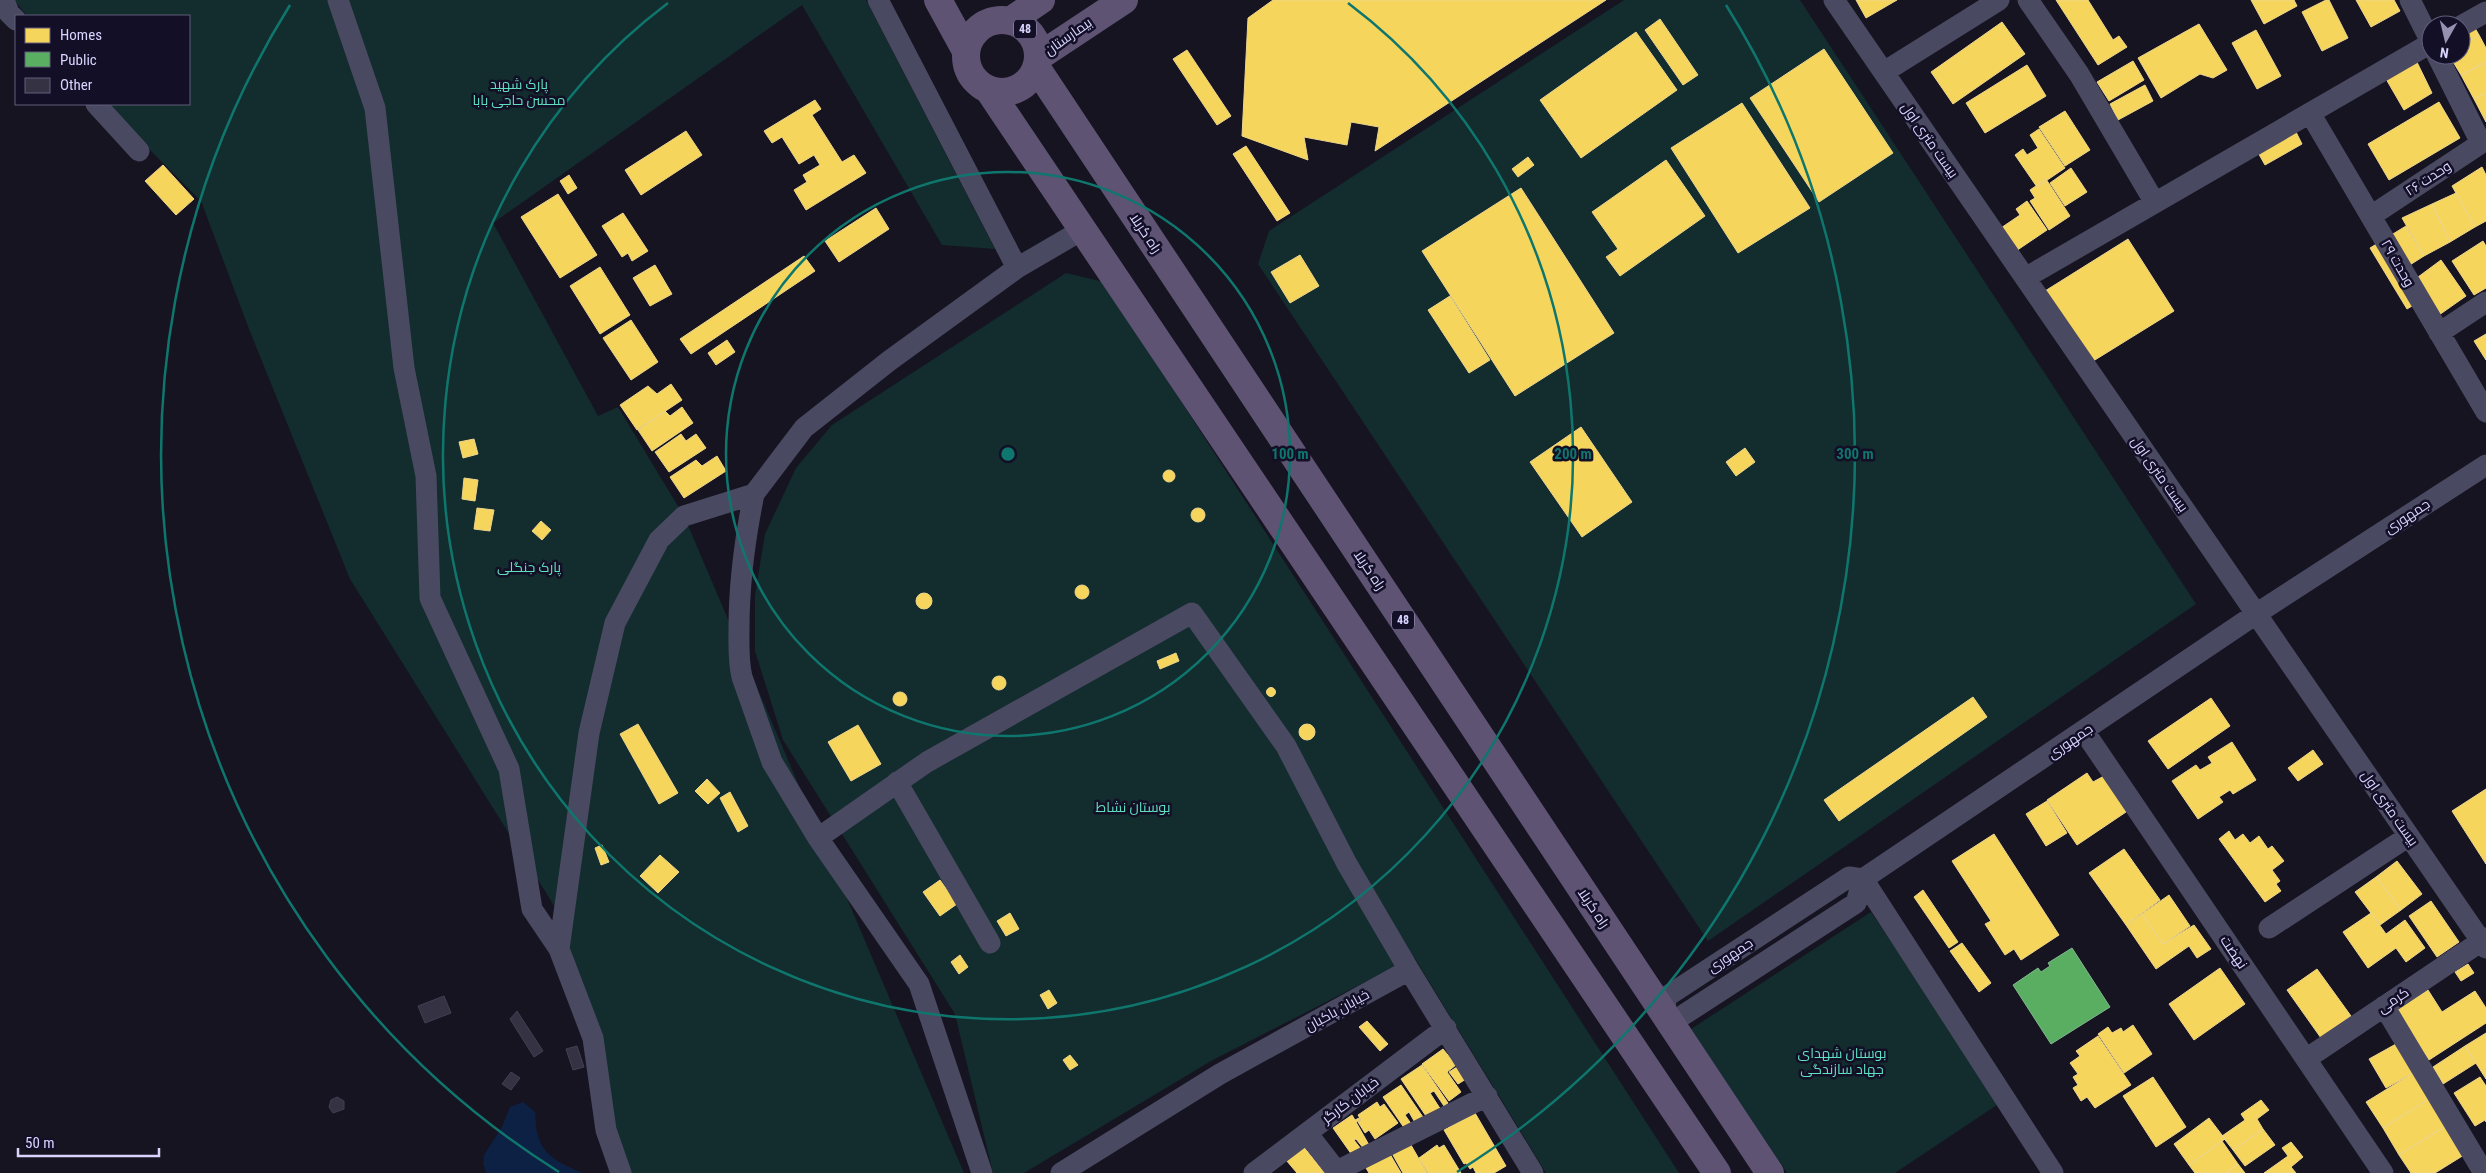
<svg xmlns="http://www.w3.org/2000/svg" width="2486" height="1173" font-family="'Roboto Condensed',Cairo,sans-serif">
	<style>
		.green { fill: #132c2d }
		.water { fill: #0d2144 }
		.homes { fill: #f6d55c; stroke: #edd58d }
		.public { fill: #5aae61; stroke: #80b990 }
		.building { fill: #343243; stroke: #433f54 }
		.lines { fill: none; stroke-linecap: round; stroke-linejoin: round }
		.minor { stroke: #4a4962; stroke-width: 21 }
		.major { stroke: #5e5373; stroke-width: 28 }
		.ring { fill: none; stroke: #0f766e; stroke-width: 2.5 }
		.labels { text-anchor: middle; stroke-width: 5; stroke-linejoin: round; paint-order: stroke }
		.shield { fill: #130f26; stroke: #9e99be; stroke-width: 1 }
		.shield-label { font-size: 12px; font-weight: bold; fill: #d9d4ff }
		.street-label { font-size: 14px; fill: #d9d4ff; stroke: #130f26 }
		.park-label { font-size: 14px; fill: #5fe0c0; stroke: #130f26 }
		.centre { fill: #0f766e; stroke: #130f26; stroke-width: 2.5 }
		.ring-label { font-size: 15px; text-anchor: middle; font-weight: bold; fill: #0f766e; stroke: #130f26; stroke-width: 5; stroke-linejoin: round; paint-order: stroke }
	</style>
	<rect width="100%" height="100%" fill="#161421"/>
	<path class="green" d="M 14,0 L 866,0 L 995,249 L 942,245 L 802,5 L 493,223 L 598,416 L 618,407 L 684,516 L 964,1173 L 623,1173 L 563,920 L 350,579 L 249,329 L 201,201 L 104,104 L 189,104 L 189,16 L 27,16 Z
		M 1624,0 L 1800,0 L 2196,604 L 1708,941 L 1258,264 L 1269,231 Z
		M 1066,273 L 1104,282 L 1679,1173 L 1546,1173 L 1414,957 L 1211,1061 L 1024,1173 L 993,1173 L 955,1014 L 783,740 L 755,651 L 755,595 L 765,534 L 796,468 L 832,425 Z
		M 1871,912 L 2000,1103 L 1895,1173 L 1787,1173 L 1691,1029 Z"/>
	<path class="water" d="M 523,1102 L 535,1112 C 536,1118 535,1125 537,1132 C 542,1157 562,1164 583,1173 L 486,1173 L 483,1163 L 484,1155 L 502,1127 L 510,1107 Z"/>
	<path class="homes" d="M 1273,0 L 1606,0 L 1375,151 L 1379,127 L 1351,122 L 1347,145 L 1304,137 L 1308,160 L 1242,136 L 1248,18 Z
		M 1856,0 L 1897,0 L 1866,18 Z
		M 2056,0 L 2088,0 L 2113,40 L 2119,36 L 2127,47 L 2098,65 Z
		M 2251,0 L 2294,0 L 2297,6 L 2264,24 Z
		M 2326,0 L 2329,0 L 2348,38 L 2322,51 L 2302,12 Z
		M 2356,0 L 2394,0 L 2400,11 L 2371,27 Z
		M 2467,14 L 2479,35 L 2461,46 L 2461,25 L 2447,25 Z
		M 1660,19 L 1698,75 L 1683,85 L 1645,30 Z
		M 2002,22 L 2025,54 L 1953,104 L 1931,72 Z
		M 2199,24 L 2227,70 L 2213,78 L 2200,74 L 2161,98 L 2138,58 Z
		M 2256,30 L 2281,76 L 2257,89 L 2232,43 Z
		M 1636,32 L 1677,90 L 1581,158 L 1540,100 Z
		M 2479,35 L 2486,48 L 2486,62 L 2461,75 L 2449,55 L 2461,55 L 2461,46 Z
		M 1824,49 L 1893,153 L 1819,202 L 1750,98 Z
		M 1187,50 L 1231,116 L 1217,125 L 1173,59 Z
		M 2414,56 L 2432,93 L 2404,110 L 2382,72 Z
		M 2133,61 L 2144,80 L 2109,101 L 2097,82 Z
		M 2486,62 L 2486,93 L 2474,99 L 2461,75 Z
		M 2027,65 L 2046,96 L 1985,133 L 1966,103 Z
		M 2145,85 L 2153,101 L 2118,120 L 2110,104 Z
		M 2486,93 L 2486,122 L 2474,99 Z
		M 815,100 L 821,109 L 812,115 L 842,162 L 854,155 L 866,173 L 806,210 L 794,190 L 807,182 L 803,175 L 820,165 L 814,155 L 799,164 L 782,137 L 772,143 L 764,131 Z
		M 2439,102 L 2460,138 L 2389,180 L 2368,144 Z
		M 1742,103 L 1810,208 L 1738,253 L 1671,148 Z
		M 2065,111 L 2090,150 L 2065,166 L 2039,127 Z
		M 2294,128 L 2302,144 L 2265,165 L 2256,149 Z
		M 2039,129 L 2065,168 L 2037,187 L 2015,155 L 2023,149 L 2027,155 L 2038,148 L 2030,135 Z
		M 686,131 L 702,155 L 641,195 L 625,170 Z
		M 1246,146 L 1290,213 L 1277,221 L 1233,154 Z
		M 1528,157 L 1534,165 L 1518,177 L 1512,169 Z
		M 1666,160 L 1705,216 L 1620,276 L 1606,257 L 1618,249 L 1592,212 Z
		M 163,165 L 194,199 L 176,215 L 145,181 Z
		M 2482,167 L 2486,175 L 2486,221 L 2475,227 L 2452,186 Z
		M 2071,168 L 2087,192 L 2065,206 L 2050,183 Z
		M 569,175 L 577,188 L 568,194 L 560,181 Z
		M 2046,179 L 2070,216 L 2049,230 L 2030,201 L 2035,198 L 2030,190 Z
		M 1521,188 L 1614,333 L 1515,396 L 1422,251 Z
		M 2456,193 L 2475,227 L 2450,242 L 2432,204 Z
		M 558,194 L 597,255 L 560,278 L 521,217 Z
		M 2027,201 L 2047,230 L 2013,253 L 1998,230 L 2020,215 L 2016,209 Z
		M 2432,204 L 2450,242 L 2424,256 L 2402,218 Z
		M 876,208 L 889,229 L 839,262 L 825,241 Z
		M 623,213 L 648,251 L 632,261 L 628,253 L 622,257 L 602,226 Z
		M 2406,226 L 2424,256 L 2405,268 L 2417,303 L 2407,309 L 2370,248 Z
		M 2128,239 L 2174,311 L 2090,363 L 2045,291 Z
		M 2483,241 L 2486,246 L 2486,288 L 2474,295 L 2452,261 Z
		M 1300,255 L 1319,286 L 1290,303 L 1271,272 Z
		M 804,256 L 815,271 L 691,354 L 680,339 Z
		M 2441,260 L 2466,296 L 2439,315 L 2414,280 Z
		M 655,265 L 672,294 L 650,306 L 633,278 Z
		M 600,267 L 630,315 L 600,334 L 570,286 Z
		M 1450,296 L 1490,360 L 1469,373 L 1428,310 Z
		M 631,320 L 658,362 L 631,380 L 603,338 Z
		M 2486,334 L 2486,360 L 2474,341 Z
		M 727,340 L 735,352 L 716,365 L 708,353 Z
		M 671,384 L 682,400 L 637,430 L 620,405 L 648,386 L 657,394 Z
		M 682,407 L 693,423 L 652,451 L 638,430 L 665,411 L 670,416 Z
		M 1581,427 L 1632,502 L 1582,537 L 1530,462 Z
		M 681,434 L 686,441 L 696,434 L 706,448 L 669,472 L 655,452 Z
		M 474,439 L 478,454 L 463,458 L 459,442 Z
		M 1745,448 L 1755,462 L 1736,476 L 1726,462 Z
		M 717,456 L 726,471 L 684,498 L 670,477 L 696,460 L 702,466 Z
		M1163 476a6 6 0 1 1 12 0a6 6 0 1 1-12 0Z
		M 464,478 L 478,480 L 475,501 L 462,499 Z
		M1191 515a7 7 0 1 1 14 0a7 7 0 1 1-14 0Z
		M 477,508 L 494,510 L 490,531 L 474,529 Z
		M 541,521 L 551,530 L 542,540 L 532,531 Z
		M1075 592a7 7 0 1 1 14 0a7 7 0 1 1-14 0Z
		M916 601a8 8 0 1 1 16 0a8 8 0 1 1-16 0Z
		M 1176,653 L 1179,661 L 1160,669 L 1157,661 Z
		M992 683a7 7 0 1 1 14 0a7 7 0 1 1-14 0Z
		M1266.5 692a4.5 4.5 0 1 1 9 0a4.5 4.5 0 1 1-9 0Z
		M893 699a7 7 0 1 1 14 0a7 7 0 1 1-14 0Z
		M 1973,697 L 1987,717 L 1839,821 L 1824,800 Z
		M 2211,698 L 2230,726 L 2168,769 L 2148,741 Z
		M 638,724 L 678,793 L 659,804 L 620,734 Z
		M1299 732a8 8 0 1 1 16 0a8 8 0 1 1-16 0Z
		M 858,725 L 881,764 L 851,781 L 828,742 Z
		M 2232,742 L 2256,780 L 2233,794 L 2230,790 L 2219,797 L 2223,802 L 2198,819 L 2172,781 L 2196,765 L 2200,770 L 2212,763 L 2208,757 Z
		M 2313,750 L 2323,764 L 2298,781 L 2288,768 Z
		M 2087,773 L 2093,782 L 2104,776 L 2126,812 L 2077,845 L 2047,800 Z
		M 707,779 L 720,793 L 708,804 L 695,791 Z
		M 2486,789 L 2486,864 L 2452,811 Z
		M 730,792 L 748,826 L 738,832 L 720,798 Z
		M 2047,801 L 2067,833 L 2046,846 L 2026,814 Z
		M 2229,831 L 2235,840 L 2243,834 L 2250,843 L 2259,836 L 2268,849 L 2272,846 L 2284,861 L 2272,870 L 2280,881 L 2276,884 L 2281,891 L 2265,902 L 2219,839 Z
		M 1994,834 L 2059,935 L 2021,960 L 2014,949 L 2005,955 L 1985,924 L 1991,921 L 1952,861 Z
		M 602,845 L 609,862 L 601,865 L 595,848 Z
		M 2124,849 L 2160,900 L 2126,925 L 2089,873 Z
		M 660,855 L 679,872 L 658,893 L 640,876 Z
		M 2397,861 L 2422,894 L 2401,910 L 2376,877 Z
		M 2376,877 L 2401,910 L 2380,925 L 2355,892 Z
		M 940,880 L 957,904 L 940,916 L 923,892 Z
		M 1923,890 L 1958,942 L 1949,948 L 1914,897 Z
		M 2169,895 L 2190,926 L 2163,944 L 2142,914 Z
		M 2431,901 L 2459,942 L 2437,957 L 2409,916 Z
		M 1010,913 L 1019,929 L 1006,936 L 997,921 Z
		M 2371,913 L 2386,934 L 2405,920 L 2425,948 L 2406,962 L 2396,948 L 2368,968 L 2343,932 Z
		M 2142,914 L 2163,944 L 2194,925 L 2211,949 L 2197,958 L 2189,946 L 2156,969 L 2126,925 Z
		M 1962,943 L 1991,983 L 1979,992 L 1950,951 Z
		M 960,955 L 968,967 L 959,974 L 951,962 Z
		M 2468,964 L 2474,973 L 2461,981 L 2455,972 Z
		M 2220,968 L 2245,1004 L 2194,1040 L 2169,1004 Z
		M 2317,969 L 2351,1016 L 2321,1038 L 2287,990 Z
		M 1049,990 L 1057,1003 L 1048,1009 L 1040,995 Z
		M 2428,990 L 2442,1012 L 2475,991 L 2486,1008 L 2486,1023 L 2429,1060 L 2396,1010 Z
		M 1367,1021 L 1388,1044 L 1380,1051 L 1359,1027 Z
		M 2133,1025 L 2152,1054 L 2124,1073 L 2098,1034 L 2108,1027 L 2112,1033 L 2121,1028 L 2123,1032 Z
		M 2486,1033 L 2486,1079 L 2465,1046 Z
		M 2098,1036 L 2131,1085 L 2095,1108 L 2087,1097 L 2081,1101 L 2073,1088 L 2078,1085 L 2073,1077 L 2078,1074 L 2070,1063 L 2080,1056 L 2076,1051 Z
		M 2396,1044 L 2413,1073 L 2386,1088 L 2369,1059 Z
		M 2465,1046 L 2476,1063 L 2443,1084 L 2433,1067 Z
		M 1443,1049 L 1456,1065 L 1447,1072 L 1461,1092 L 1449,1101 L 1422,1064 Z
		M 1070,1055 L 1078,1065 L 1070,1070 L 1063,1060 Z
		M 1422,1065 L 1448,1103 L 1444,1106 L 1434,1091 L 1430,1093 L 1441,1110 L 1428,1119 L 1401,1079 Z
		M 1457,1067 L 1466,1079 L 1458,1084 L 1449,1072 Z
		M 2413,1073 L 2429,1099 L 2383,1128 L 2366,1102 Z
		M 2153,1077 L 2186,1127 L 2156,1147 L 2123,1096 Z
		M 2480,1077 L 2486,1086 L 2486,1122 L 2485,1120 L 2475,1126 L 2454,1093 Z
		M 1401,1085 L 1425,1120 L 1417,1126 L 1409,1112 L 1405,1115 L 1414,1128 L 1407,1132 L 1383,1097 Z
		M 2429,1099 L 2446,1126 L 2399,1155 L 2383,1128 Z
		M 2261,1100 L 2269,1110 L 2257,1119 L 2263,1129 L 2233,1150 L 2222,1136 L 2245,1120 L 2241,1114 Z
		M 1377,1102 L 1380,1107 L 1384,1104 L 1398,1123 L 1375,1139 L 1369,1130 L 1365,1133 L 1358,1122 L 1361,1120 L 1358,1115 Z
		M 1475,1113 L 1506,1166 L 1494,1173 L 1476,1173 L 1473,1167 L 1470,1169 L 1466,1163 L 1464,1164 L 1444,1130 Z
		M 1352,1115 L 1355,1120 L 1359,1118 L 1360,1120 L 1356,1122 L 1369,1145 L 1364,1149 L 1356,1139 L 1354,1140 L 1361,1149 L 1352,1155 L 1333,1128 Z
		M 2209,1118 L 2225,1139 L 2189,1165 L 2174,1144 Z
		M 2446,1126 L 2464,1155 L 2435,1173 L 2411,1173 L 2399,1155 Z
		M 2263,1129 L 2275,1145 L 2245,1166 L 2233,1150 Z
		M 1407,1138 L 1427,1173 L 1403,1173 L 1389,1148 Z
		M 2222,1141 L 2238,1164 L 2226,1173 L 2195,1173 L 2189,1165 Z
		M 2291,1142 L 2303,1157 L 2291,1167 L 2296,1173 L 2264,1173 L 2288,1156 L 2282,1148 Z
		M 1437,1145 L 1439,1148 L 1444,1145 L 1461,1173 L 1428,1173 L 1419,1158 Z
		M 1303,1146 L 1325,1173 L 1297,1173 L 1286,1160 Z
		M 1387,1149 L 1401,1173 L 1369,1173 L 1363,1163 Z
		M 2238,1164 L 2245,1173 L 2226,1173 Z"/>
	<path class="public" d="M 2072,948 L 2110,1007 L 2051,1044 L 2013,985 L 2038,968 L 2041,972 L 2050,966 L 2048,963 Z"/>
	<path class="building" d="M 444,996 L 451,1013 L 425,1023 L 418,1006 Z
		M 517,1011 L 543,1051 L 534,1057 L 510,1019 Z
		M 577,1046 L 584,1067 L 573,1070 L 566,1049 Z
		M 511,1072 L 520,1078 L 511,1090 L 502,1084 Z
		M 337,1097 L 344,1101 L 344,1109 L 333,1113 L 329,1107 L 331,1100 Z"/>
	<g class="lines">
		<path class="minor" d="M 4,0 L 9,13 L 16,20
			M 338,0 L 375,108 L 404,368 L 426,476 L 430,598 L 509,769 L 532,909 L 559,949
			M 878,0 L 1017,268
			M 1834,0 L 2486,948
			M 2028,0 L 2079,74 L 2155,203
			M 2410,0 L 2431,42
			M 2461,26 L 2486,12
			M 2437,55 L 2481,143
			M 1884,72 L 1999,0
			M 96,104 L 139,151
			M 2310,113 L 2486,412
			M 2371,216 L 2486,140
			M 2025,278 L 2431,43
			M 2439,333 L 2486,302
			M 754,494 C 745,538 739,582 739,628 C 739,644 738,661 742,677 L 772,762 L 818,838 L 919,984 L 982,1173
			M 2084,731 L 2383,1173
			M 897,782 L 990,943
			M 818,838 L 927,762 L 1192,613 L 1286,746 L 1347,864 L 1409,970
			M 1863,879 L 1856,903 L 1674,1021 L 1665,1015 L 1666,997 L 1849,877 L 1863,879 L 2256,614 L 2486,465
			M 1863,879 L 2053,1173
			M 2269,928 L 2409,836
			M 2384,1006 L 2484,1173
			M 2306,1059 L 2486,938
			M 1307,1133 L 1338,1173
			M 1337,1171 L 1487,1096
			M 621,1173 L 606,1130 L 593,1038 L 559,949 L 589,733 L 615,623 L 659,540 L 684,516 L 754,494 L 804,428 L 889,361 L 1017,268 L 1082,230
			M 1061,1173 L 1220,1074 L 1409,970 L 1533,1173
			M 1254,1173 L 1446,1028"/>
		<path class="major" d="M 938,0 L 966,51
			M966 56a36 36 0 1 1 72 0a36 36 0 1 1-72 0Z
			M 1010,21 L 1041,0
			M 1038,57 L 1124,0
			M 1036,67 L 1770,1173
			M 988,89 L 1717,1173"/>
	</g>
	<g class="ring">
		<circle cx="1008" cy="454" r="282"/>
		<path d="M1348 3A565 565 0 1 1 668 3"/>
		<path d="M559 1172A847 847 0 0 1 290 5M1726 5A847 847 0 0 1 1457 1172"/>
	</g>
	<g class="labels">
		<g class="shield">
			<rect x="1014" y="19.5" width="22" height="19" rx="4"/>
			<rect x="1392" y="610.5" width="22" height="19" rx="4"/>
		</g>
		<g class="shield-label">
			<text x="1025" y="33">48</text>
			<text x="1403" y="624">48</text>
		</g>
		<g class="street-label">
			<text transform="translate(1068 36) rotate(-35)" y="5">بیمارستان</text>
			<text transform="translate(1930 140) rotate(55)" y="5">بیست متری اول</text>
			<text transform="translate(2428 178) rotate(-33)" y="5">وحدت ۲۶</text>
			<text transform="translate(1146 233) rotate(56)" y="5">راه کربلا</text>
			<text transform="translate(2398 263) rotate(60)" y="5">وحدت ۲۹</text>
			<text transform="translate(2160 474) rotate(55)" y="5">بیست متری اول</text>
			<text transform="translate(2407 516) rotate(-33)" y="5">جمهوری</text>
			<text transform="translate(1370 570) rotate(56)" y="5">راه کربلا</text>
			<text transform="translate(2070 741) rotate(-34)" y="5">جمهوری</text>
			<text transform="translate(2390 808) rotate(55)" y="5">بیست متری اول</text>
			<text transform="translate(1594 908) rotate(56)" y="5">راه کربلا</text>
			<text transform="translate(2234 952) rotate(56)" y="5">نهضت</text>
			<text transform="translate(1730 955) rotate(-33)" y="5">جمهوری</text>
			<text transform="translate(2393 1000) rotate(-34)" y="5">کرمی</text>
			<text transform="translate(1337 1010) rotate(-29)" y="5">خیابان پاکبان</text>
			<text transform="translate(1350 1100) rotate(-37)" y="5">خیابان کارگر</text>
		</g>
		<g class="park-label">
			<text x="519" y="89">پارک شهید<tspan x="519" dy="16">محسن حاجی بابا</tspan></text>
			<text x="529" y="572">پارک جنگلی</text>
			<text x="1133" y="812">بوستان نشاط</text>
			<text x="1842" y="1058">بوستان شهدای<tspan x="1842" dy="16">جهاد سازندگی</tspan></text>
		</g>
	</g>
	<circle cx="1008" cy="454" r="8" class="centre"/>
	<g class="ring-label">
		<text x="1290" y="459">100 m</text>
		<text x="1573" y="459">200 m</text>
		<text x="1855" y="459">300 m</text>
	</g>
	<rect x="15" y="15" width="175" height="90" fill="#130f26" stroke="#625e7d"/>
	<rect x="25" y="28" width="25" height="15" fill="#f6d55c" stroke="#625e7d"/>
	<text x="60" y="40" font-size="15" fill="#d9d4ff">Homes</text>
	<rect x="25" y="52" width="25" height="15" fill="#5aae61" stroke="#625e7d"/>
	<text x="60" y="65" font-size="15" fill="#d9d4ff">Public</text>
	<rect x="25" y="78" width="25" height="15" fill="#343243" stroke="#625e7d"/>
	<text x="60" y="90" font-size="15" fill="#d9d4ff">Other</text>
	<g transform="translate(2446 40) rotate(188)"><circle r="24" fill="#130f26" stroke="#625e7d"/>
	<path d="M0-4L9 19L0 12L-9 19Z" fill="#9591b1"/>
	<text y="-8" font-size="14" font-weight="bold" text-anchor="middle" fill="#d9d4ff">N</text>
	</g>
	<path d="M18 1148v8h141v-8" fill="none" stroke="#d9d4ff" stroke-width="2.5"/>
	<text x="25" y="1148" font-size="15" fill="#d9d4ff" stroke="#130f26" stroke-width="4" paint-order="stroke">50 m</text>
</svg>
